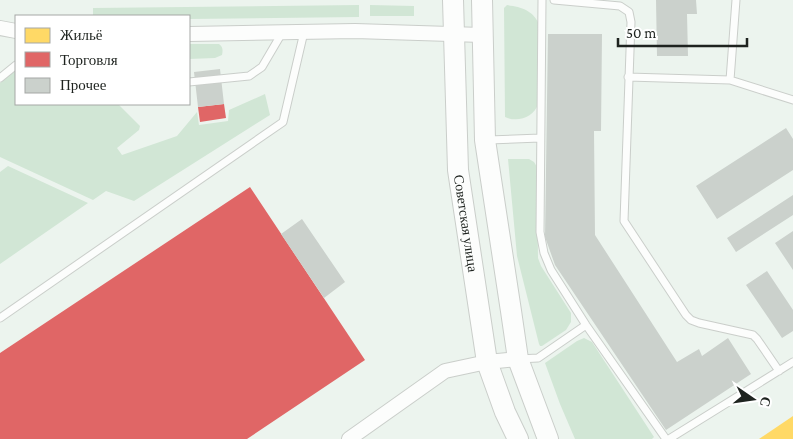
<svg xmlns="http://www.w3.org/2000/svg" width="793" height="439" font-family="'Crimson Pro',serif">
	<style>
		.green { fill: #d1e6d5 }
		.homes { fill: #ffd966 }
		.shops { fill: #e06666 }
		.building { fill: #cbd1cc }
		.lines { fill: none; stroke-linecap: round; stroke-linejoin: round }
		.service-casing { stroke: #caceca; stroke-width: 9 }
		.minor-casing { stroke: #caceca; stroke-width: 16 }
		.secondary-casing { stroke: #caceca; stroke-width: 22 }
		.service { stroke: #fcfdfc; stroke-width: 7 }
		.minor { stroke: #fcfdfc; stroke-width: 14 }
		.secondary { stroke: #fcfdfc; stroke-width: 20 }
		.labels { text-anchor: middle; stroke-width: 5; stroke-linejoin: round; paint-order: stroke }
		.street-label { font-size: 14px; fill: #1e231f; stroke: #fff }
	</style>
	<rect width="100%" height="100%" fill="#ecf4ee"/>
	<path class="green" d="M 359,5 L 359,17 L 189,19 L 189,16 L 93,16 L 93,8 Z
		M 370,5 L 414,6 L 414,16 L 370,16 Z
		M 507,5 C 521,7 533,10 539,24 L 538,104 C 534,117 518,123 505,117 L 504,8 Z
		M 189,44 L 219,44 C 223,47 223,50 222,55 L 215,58 L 189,59 Z
		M 16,70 L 16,104 L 118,104 L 140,126 L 139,130 L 117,148 L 122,155 L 177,136 L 197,112 L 199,125 L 228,121 L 229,110 L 265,94 L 270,115 L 134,201 L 106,191 L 93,200 L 0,157 L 0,83 Z
		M 508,159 L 529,159 L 534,162 L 537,167 L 538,258 L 541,266 L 571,313 L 571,322 L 566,330 L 542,346 L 540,346 L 539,344 L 517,256 Z
		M 8,166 L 88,203 L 0,264 L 0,172 Z
		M 584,338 L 592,342 L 654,437 L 652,439 L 575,439 L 560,404 L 545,363 L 577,341 Z"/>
	<path class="homes" d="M 793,416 L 793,439 L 759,439 Z"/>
	<path class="shops" d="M 224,104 L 226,118 L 200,122 L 198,107 Z
		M 250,187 L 365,360 L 247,439 L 0,439 L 0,353 Z"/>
	<path class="building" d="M 656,0 L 696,0 L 697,14 L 687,14 L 688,56 L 657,56 Z
		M 548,34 L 602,34 L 601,131 L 594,131 L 595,235 L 677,362 L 699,349 L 702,356 L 728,338 L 751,374 L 666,430 L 555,265 L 545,237 Z
		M 220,69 L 224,104 L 198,107 L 194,72 Z
		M 786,128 L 793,139 L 793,170 L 717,219 L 696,186 Z
		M 793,195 L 793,215 L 736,252 L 727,238 Z
		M 302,219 L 345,282 L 324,298 L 281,234 Z
		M 793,231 L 793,270 L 775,243 Z
		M 767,271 L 793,310 L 793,331 L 782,338 L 746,285 Z"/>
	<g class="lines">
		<g class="service-casing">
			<path id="service" d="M 542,0 L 540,232 L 544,253 L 551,270 L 586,325 L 666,439
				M 554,0 L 620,6 L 629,12 L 631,22 L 624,221 L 686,315 L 691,320 L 699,323 L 753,335 L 757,339 L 779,371
				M 628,77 L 730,80 L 736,0
				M 0,78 L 16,65
				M 730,80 L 793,100
				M 189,82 L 249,76 L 262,67 L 282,33
				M 488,140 L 540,138
				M 0,318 L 283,122 L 304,32
				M 519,359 L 538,358 L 586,325
				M 669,439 L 793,362"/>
		</g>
		<g class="minor-casing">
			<path id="minor" d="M 0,28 L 16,31
				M 189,34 L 355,31 L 482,35
				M 349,439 L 445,371 L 487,362 L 518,359"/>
		</g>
		<g class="secondary-casing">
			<g id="secondary">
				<path id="s1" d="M 453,0 L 458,170 L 487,362 L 505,412 L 518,439"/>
				<path d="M 482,0 L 485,140 L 511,311 L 518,359 L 548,439"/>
			</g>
		</g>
		<use href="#service" class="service"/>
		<use href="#minor" class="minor"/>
		<use href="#secondary" class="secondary"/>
	</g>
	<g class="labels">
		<g class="street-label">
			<text dy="5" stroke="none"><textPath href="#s1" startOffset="224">Советская улица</textPath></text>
		</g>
	</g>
	<rect x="15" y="15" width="175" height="90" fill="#ffffff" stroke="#a5a7a5"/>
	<rect x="25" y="28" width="25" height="15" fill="#ffd966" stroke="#a5a7a5"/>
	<text x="60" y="40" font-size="15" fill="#1e231f">Жильё</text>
	<rect x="25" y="52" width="25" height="15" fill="#e06666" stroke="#a5a7a5"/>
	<text x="60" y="65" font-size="15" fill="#1e231f">Торговля</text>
	<rect x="25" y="78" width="25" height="15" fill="#cbd1cc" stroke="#a5a7a5"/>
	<text x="60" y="90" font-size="15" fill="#1e231f">Прочее</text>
	<g transform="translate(753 399) rotate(103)" stroke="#ffffff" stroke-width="4" paint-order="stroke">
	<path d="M0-4L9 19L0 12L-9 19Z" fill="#1e231f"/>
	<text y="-8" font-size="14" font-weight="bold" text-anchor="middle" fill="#1e231f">С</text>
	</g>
	<path d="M618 38v8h129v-8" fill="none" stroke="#1e231f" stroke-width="2.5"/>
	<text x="626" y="38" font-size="15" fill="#1e231f" stroke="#ffffff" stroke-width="4" paint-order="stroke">50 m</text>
</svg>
